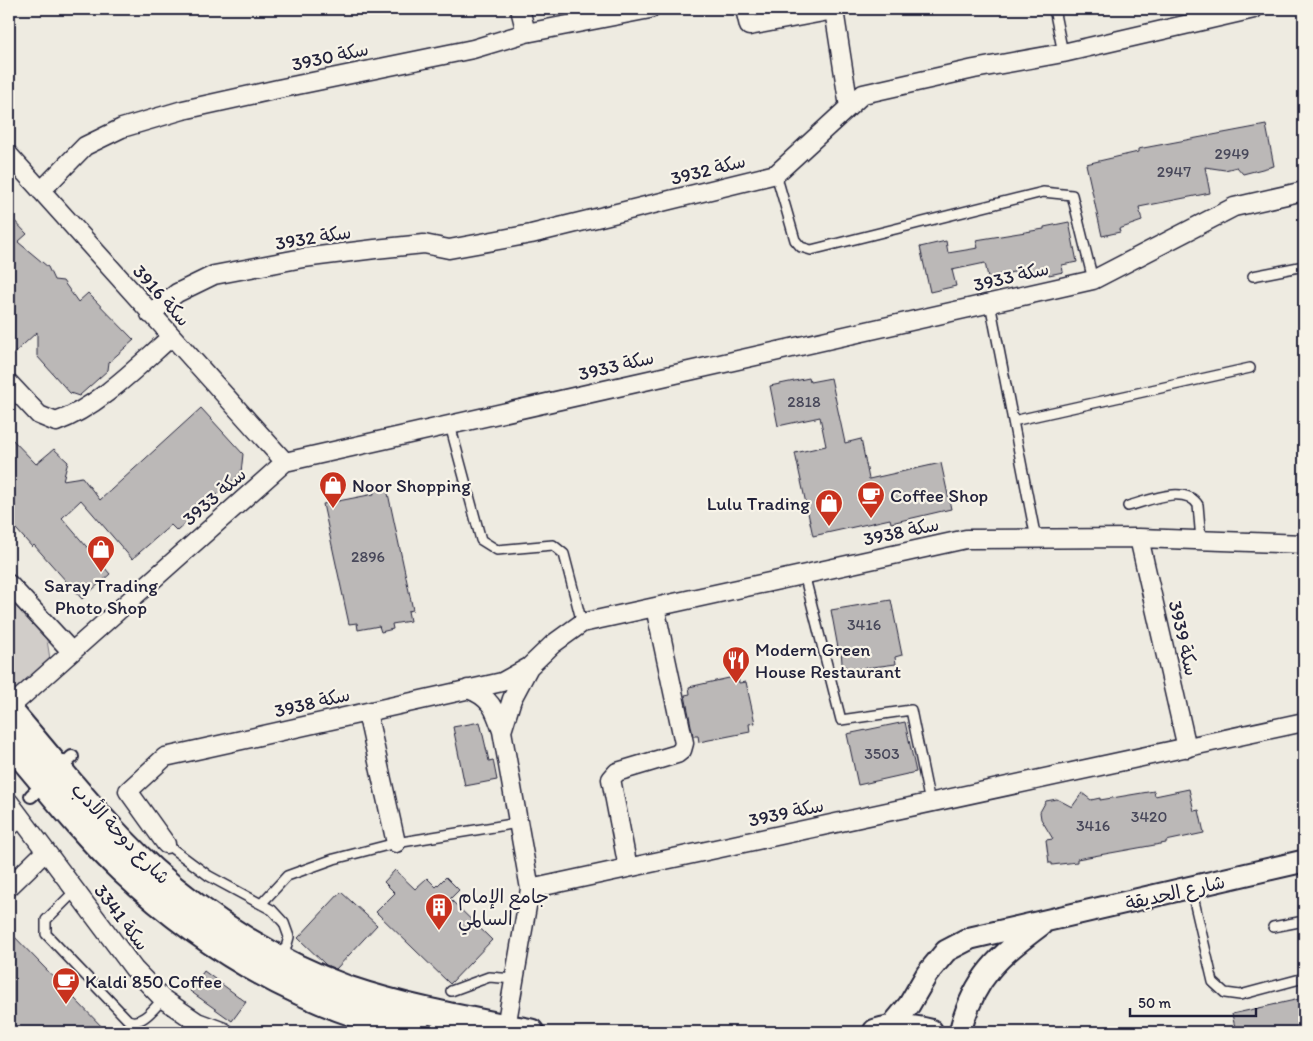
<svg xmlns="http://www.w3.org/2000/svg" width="1313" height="1041" font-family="Itim,'Playpen Sans Arabic',sans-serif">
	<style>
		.green { fill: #d1cdc9; stroke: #7a7882 }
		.building { fill: #bbb8b7; stroke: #22223b }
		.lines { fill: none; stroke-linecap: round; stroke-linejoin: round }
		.service-casing { stroke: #22223b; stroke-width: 12 }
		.pedestrian-casing { stroke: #22223b; stroke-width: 16 }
		.minor-casing { stroke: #22223b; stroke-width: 21 }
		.tertiary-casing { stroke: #22223b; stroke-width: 25 }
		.secondary-casing { stroke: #22223b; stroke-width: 29 }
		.service { stroke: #f7f3e8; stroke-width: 9 }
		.pedestrian { stroke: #f7f3e8; stroke-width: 12 }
		.minor { stroke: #f7f3e8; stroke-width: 18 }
		.tertiary { stroke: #f7f3e8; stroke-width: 21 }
		.secondary { stroke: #f7f3e8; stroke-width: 25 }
		.labels { text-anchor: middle; stroke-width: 4.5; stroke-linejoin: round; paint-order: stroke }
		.number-label { font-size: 16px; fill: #48485a }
		.street-label { font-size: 19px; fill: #22223b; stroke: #f7f3e8 }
		.poi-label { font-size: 19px; fill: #22223b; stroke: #f7f3e8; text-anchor: start }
	</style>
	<rect width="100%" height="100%" fill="#eeebe1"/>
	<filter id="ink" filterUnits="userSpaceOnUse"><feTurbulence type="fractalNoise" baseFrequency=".02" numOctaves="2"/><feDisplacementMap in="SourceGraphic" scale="10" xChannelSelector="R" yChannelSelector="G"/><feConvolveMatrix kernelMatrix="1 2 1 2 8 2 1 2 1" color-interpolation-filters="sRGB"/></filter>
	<g filter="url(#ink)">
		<path class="green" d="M 9,599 L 47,640 L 50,659 C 40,669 24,692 9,691 Z"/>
		<path class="building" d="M 1266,125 L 1274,166 L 1243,174 L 1237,167 L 1225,170 L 1205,167 L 1210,193 L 1139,207 L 1142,221 L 1119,229 L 1120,232 L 1102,236 L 1086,164 L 1138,152 L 1138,149 Z
			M 9,215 L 27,234 L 18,242 L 48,267 L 54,280 L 63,281 L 78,302 L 88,293 L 134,340 L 109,362 L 108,370 L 79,396 L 70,393 L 37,356 L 37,332 L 9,358 Z
			M 1069,222 L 1077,262 L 1062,265 L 1063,272 L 1049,275 L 1048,271 L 1020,276 L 1019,271 L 988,277 L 985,263 L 952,270 L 956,286 L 930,292 L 920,247 L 946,241 L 948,253 L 978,248 L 976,240 L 1044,229 L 1044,227 Z
			M 809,378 L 810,382 L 831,378 L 845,443 L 861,439 L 869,479 L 941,463 L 951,509 L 891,523 L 890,519 L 813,536 L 795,453 L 826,446 L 820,417 L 778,426 L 770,386 Z
			M 201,408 L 243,454 L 241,473 L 177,531 L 171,525 L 132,559 L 81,500 L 62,518 L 110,574 L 82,599 L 34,545 L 32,547 L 9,521 L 9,436 L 36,464 L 54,449 L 68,462 L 63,480 L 82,477 L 100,500 Z
			M 386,484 L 413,610 L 408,611 L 410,621 L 392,624 L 393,629 L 381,632 L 379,626 L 358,630 L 357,623 L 349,624 L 323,504 L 374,494 L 373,487 Z
			M 891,600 L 902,655 L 895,657 L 896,664 L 850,670 L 847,668 L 842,663 L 841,648 L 838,648 L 831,610 Z
			M 738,676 L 739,683 L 746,682 L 755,723 L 749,724 L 750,732 L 699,742 L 698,736 L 693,736 L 685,695 L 690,694 L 689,687 Z
			M 480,722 L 489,761 L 493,760 L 497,780 L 465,786 L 453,727 Z
			M 905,722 L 916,772 L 858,785 L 847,734 Z
			M 1189,789 L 1194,811 L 1199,810 L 1204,833 L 1166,841 L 1166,843 L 1077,859 L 1077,862 L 1052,865 L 1052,863 L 1049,863 L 1046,840 L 1053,839 L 1041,819 L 1040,812 L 1046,801 L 1057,799 L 1072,807 L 1082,793 L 1091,800 L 1100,798 L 1100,800 L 1154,791 L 1155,796 Z
			M 395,870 L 415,889 L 427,878 L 436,887 L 446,877 L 459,890 L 450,899 L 492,940 L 450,984 L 376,912 L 395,893 L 384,882 Z
			M 341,892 L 377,925 L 336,969 L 326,965 L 298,938 Z
			M 9,931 L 107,1032 L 9,1032 Z
			M 204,971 L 246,1002 L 232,1021 L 190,991 Z
			M 1304,998 L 1304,1032 L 1236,1032 L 1232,1014 Z"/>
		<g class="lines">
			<g class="service-casing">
				<path id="service" d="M 1054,9 L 1063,53
					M 776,174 L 795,240 L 801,247 L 811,250 L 1043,192 L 1072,195 L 1093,280
					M 1253,276 L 1304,266
					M 990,303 L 1036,539
					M 1013,421 L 1250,368
					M 450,425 L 481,540 L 497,550 L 553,545 L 564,554 L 582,623
					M 1128,506 C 1148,501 1185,484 1198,505 L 1201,540
					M 804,574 L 841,720 L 911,710 L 930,803
					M 9,833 L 23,821
					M 166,844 L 209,876 L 272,910 L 284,923 L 289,937 L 283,958
					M 1191,888 L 1213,982 L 1225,993 L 1240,995 L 1304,978
					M 75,891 L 46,920 L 46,934 L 128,1020 C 142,1026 154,1008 163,999
					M 261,904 L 287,876 L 334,859 L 396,843 L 518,823
					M 1273,927 L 1304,921
					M 451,991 L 489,977 L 514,979"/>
			</g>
			<g class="pedestrian-casing">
				<path id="pedestrian" d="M 31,796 L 72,757"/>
			</g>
			<g class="minor-casing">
				<path id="minor" d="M 520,9 L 526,33
					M 745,9 L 749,26 L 834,10 L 849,107
					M 9,155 L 285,462
					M 41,191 L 85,146 L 122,128 L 183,110 L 278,89 L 473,49 L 526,33 L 650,9
					M 150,314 L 177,293 L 214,275 L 303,258 L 375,249 L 424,244 L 449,249 L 531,234 L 776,174 L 863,94 L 974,69 L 1063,53 L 1254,9
					M 9,383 L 39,415 L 56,422 C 98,407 138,366 171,337
					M 1139,538 L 1187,748
					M 9,584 L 71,651
					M 468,689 C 491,697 495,710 502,731
					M 9,708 L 285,462 L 1093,280 L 1234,207 L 1304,191
					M 367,712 L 396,843
					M 9,802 L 134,969 L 163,999 L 197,1022 L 224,1032
					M 166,844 L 128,791 L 165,757 L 502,682 L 529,667
					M 628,868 L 611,779 L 617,772 L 677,754 L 682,750 L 684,743 L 655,607
					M 9,887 L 46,851
					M 530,889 L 1304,722
					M 506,1027 L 530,889 L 502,731 L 512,699 L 529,667 L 553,644 L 582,623 L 966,539 L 1139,538 L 1304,544"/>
			</g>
			<g class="tertiary-casing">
				<path id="tertiary" d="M 890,1028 L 909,1005 L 927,974 L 946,951 L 971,938 L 1304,861
					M 960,1032 C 974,977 998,957 1042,924"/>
			</g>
			<g class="secondary-casing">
				<path id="secondary" d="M 9,710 C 55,764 100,822 152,870 C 208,921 277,963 348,989 C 407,1009 470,1020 531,1032
					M 9,742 C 46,785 81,831 122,870 C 207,950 303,1006 418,1032
					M 876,1032 C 895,1026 911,1027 930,1032"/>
			</g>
			<use href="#service" class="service"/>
			<use href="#pedestrian" class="pedestrian"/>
			<use href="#minor" class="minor"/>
			<use href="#tertiary" class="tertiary"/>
			<use href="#secondary" class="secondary"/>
		</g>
	</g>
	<defs>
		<g id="shop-pin" transform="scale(1.4375)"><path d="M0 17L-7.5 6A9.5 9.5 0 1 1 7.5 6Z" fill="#c8321e" stroke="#f7f3e8"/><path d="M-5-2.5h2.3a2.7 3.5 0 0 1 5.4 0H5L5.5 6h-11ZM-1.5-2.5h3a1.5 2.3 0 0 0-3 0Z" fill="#fff"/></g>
		<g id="cafe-pin" transform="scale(1.4375)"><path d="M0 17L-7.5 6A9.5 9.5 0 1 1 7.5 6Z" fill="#c8321e" stroke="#f7f3e8"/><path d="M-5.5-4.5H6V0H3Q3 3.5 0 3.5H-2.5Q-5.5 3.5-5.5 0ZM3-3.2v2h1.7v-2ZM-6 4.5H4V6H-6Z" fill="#fff"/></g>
		<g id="restaurant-pin" transform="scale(1.4375)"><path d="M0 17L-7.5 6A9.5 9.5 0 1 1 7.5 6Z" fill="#c8321e" stroke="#f7f3e8"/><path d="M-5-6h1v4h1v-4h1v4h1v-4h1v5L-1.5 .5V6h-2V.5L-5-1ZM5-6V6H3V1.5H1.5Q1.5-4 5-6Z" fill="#fff"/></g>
		<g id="building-pin" transform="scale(1.4375)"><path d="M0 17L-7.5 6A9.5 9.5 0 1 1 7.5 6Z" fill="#c8321e" stroke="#f7f3e8"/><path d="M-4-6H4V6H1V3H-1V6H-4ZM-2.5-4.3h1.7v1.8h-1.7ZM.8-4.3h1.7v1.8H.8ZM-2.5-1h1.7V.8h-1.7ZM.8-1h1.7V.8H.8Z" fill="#fff"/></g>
	</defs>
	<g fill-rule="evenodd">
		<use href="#shop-pin" x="333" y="485"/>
		<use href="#cafe-pin" x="871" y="495"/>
		<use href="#shop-pin" x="829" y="503"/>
		<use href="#shop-pin" x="101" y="549"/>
		<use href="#restaurant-pin" x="736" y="660"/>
		<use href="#building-pin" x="439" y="907"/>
		<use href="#cafe-pin" x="66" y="981"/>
	</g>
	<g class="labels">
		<g class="number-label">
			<text x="1232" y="159">2949</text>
			<text x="1174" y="177">2947</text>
			<text x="804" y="407">2818</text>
			<text x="368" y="562">2896</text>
			<text x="864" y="630">3416</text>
			<text x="882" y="759">3503</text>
			<text x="1149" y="822">3420</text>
			<text x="1093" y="831">3416</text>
		</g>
		<g class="street-label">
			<text transform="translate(330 56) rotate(-12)" y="7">سكة 3930</text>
			<text transform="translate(708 169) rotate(-14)" y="7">سكة 3932</text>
			<text transform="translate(313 237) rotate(-9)" y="7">سكة 3932</text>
			<text transform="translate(1011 276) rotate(-13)" y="7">سكة 3933</text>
			<text transform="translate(162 295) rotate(48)" y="7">سكة 3916</text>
			<text transform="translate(616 365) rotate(-13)" y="7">سكة 3933</text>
			<text transform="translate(214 496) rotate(-41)" y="7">سكة 3933</text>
			<text transform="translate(901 531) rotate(-12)" y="7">سكة 3938</text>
			<text transform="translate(1184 638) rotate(77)" y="7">سكة 3939</text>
			<text transform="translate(312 702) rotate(-13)" y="7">سكة 3938</text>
			<text transform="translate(786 812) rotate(-12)" y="7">سكة 3939</text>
			<text transform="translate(121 833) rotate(46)" y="7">شارع دوحة الأدب</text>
			<text transform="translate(1175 892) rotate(-13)" y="7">شارع الحديقة</text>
			<text transform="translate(122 917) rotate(53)" y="7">سكة 3341</text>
		</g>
		<g class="poi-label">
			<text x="352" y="492">Noor Shopping</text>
			<text x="890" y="502">Coffee Shop</text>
			<text x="810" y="510" text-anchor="end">Lulu Trading</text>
			<text x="101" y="592" text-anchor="middle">Saray Trading<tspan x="101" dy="22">Photo Shop</tspan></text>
			<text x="755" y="656">Modern Green<tspan x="755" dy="22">House Restaurant</tspan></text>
			<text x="458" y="903">جامع الإمام<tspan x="458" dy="22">السالمي</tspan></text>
			<text x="85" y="988">Kaldi 850 Coffee</text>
		</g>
	</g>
	<rect width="1313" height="1041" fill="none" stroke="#f7f3e8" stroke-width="30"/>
	<rect x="15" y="15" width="1283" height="1011" fill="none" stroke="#22223b" stroke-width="2" filter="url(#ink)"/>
	<path d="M1130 1008v8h126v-8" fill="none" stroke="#22223b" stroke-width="2.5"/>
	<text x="1138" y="1008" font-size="15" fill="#22223b" stroke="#f7f3e8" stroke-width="4" paint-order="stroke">50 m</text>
</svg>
